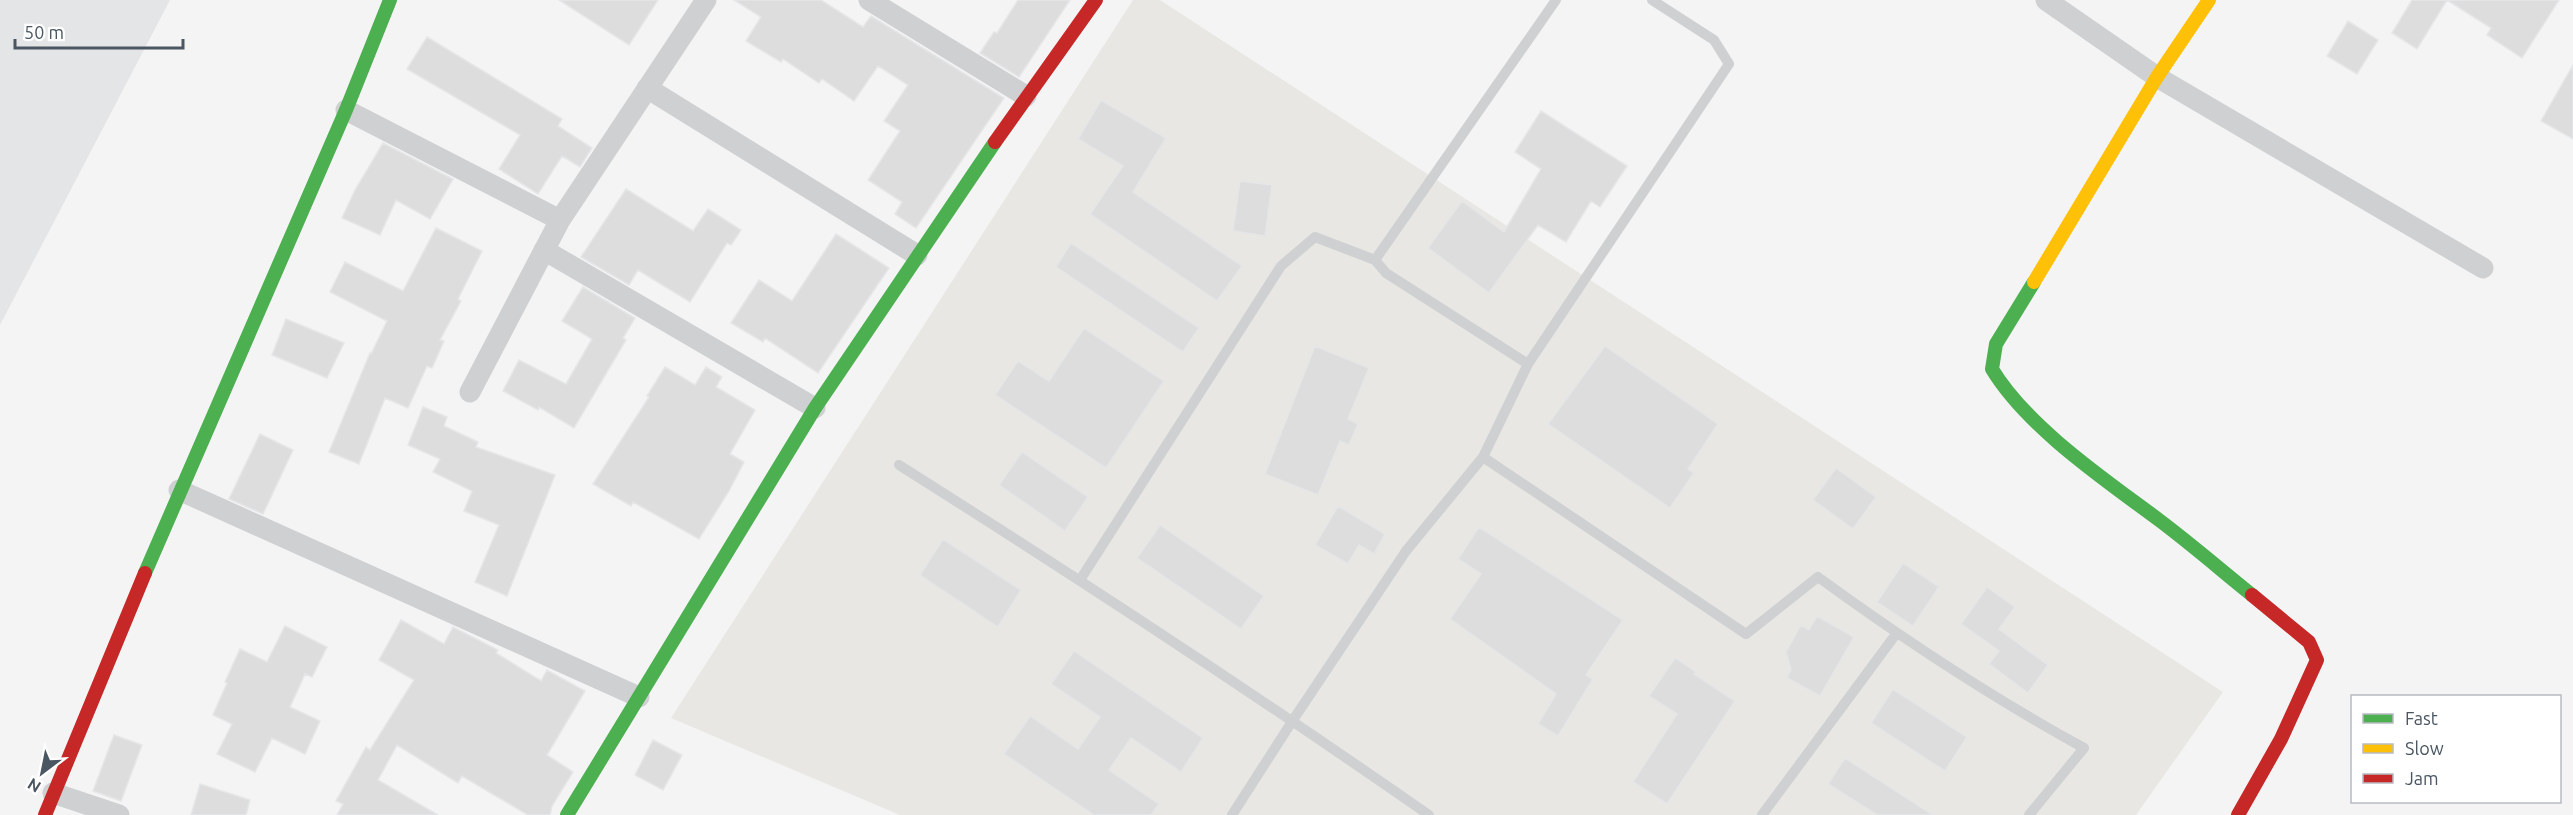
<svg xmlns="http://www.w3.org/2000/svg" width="2573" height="815" font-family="Ubuntu,sans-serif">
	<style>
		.commercial { fill: #e8e7e3 }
		.airport { fill: #e4e5e7 }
		.building { fill: #ddddde; stroke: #e5e6e7; stroke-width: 1.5 }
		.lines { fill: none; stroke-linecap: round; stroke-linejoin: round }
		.lane { stroke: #ced0d2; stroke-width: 10 }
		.street { stroke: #ced0d2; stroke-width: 21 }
		.fast { stroke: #4caf50; stroke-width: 14 }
		.slow { stroke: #ffc107; stroke-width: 14 }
		.jam { stroke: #c62828; stroke-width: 14 }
	</style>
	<rect width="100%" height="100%" fill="#f4f4f4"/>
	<path class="commercial" d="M 1133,0 L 1160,0 L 2223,692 L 2136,815 L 900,815 L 671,718 Z"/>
	<path class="airport" d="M 0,0 L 170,0 L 0,325 Z"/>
	<path class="building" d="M 559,0 L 658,0 L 629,45 Z
		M 734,0 L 821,0 L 863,27 L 871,16 L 1004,98 L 916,228 L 895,214 L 902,202 L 868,180 L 900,131 L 884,121 L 908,85 L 878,66 L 854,101 L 822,79 L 819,83 L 783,59 L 781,62 L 746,41 L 761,17 Z
		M 1018,0 L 1070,0 L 1019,77 L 980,53 L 994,32 L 997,33 Z
		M 2412,0 L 2559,0 L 2522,58 L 2487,35 L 2491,28 L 2447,0 L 2417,49 L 2392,33 Z
		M 2348,21 L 2378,40 L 2357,74 L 2327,56 Z
		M 427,37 L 562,119 L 558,126 L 592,148 L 580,167 L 562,156 L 538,194 L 499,169 L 520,135 L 407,69 Z
		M 2573,65 L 2573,139 L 2541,121 Z
		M 1101,100 L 1166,138 L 1133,192 L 1242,266 L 1217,301 L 1090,214 L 1123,166 L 1078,139 Z
		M 1541,111 L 1627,166 L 1600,207 L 1591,201 L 1566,242 L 1538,225 L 1489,293 L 1428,248 L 1462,201 L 1504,232 L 1541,169 L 1515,152 Z
		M 383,143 L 453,179 L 430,219 L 396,200 L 380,235 L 342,218 L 355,190 Z
		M 1240,181 L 1272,185 L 1265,236 L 1233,231 Z
		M 626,189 L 693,231 L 708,209 L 741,230 L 731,245 L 727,243 L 690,302 L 638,270 L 629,285 L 581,257 Z
		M 436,228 L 482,251 L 458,299 L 461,301 L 440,340 L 444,341 L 432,368 L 427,366 L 408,408 L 385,398 L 359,464 L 329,452 L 370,353 L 371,354 L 387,321 L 330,292 L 345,262 L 403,291 Z
		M 836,234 L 889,268 L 818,373 L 765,338 L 763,342 L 731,323 L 759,280 L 792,301 Z
		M 1071,243 L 1199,328 L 1183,352 L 1056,267 Z
		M 583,287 L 635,318 L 623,338 L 626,340 L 574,428 L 539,407 L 538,410 L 503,391 L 519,360 L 566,384 L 592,339 L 562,321 Z
		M 286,319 L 344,343 L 327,378 L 272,355 Z
		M 1084,328 L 1164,381 L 1106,468 L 995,395 L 1018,361 L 1049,381 Z
		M 1315,346 L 1369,368 L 1348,419 L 1358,424 L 1349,445 L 1340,441 L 1318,495 L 1265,474 Z
		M 1605,346 L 1718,424 L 1688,469 L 1694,473 L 1670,508 L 1548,424 Z
		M 665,367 L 695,385 L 706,367 L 722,377 L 716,387 L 755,410 L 730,454 L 744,462 L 729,491 L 699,539 L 633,502 L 631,506 L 593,484 L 649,397 L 647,396 Z
		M 423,407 L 447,417 L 444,426 L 478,442 L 476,447 L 555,475 L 507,596 L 475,582 L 499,525 L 464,511 L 472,491 L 433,472 L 440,459 L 408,445 Z
		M 260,434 L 293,450 L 263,514 L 229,499 Z
		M 1022,452 L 1088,497 L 1065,531 L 999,485 Z
		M 1836,468 L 1876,497 L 1853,529 L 1813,500 Z
		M 1338,506 L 1385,534 L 1374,554 L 1359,545 L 1348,564 L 1315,545 Z
		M 1160,525 L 1264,596 L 1241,629 L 1137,558 Z
		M 1479,527 L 1623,620 L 1586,675 L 1593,679 L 1558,736 L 1538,724 L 1556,694 L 1450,619 L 1481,574 L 1458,559 Z
		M 943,539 L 1021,590 L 998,627 L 920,575 Z
		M 1903,563 L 1939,587 L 1913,626 L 1877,602 Z
		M 1987,587 L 2015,607 L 1999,629 L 2048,665 L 2028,693 L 1989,664 L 1999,651 L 1961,624 Z
		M 1817,616 L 1854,637 L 1820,696 L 1787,678 L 1791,670 L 1786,652 L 1801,625 L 1809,630 Z
		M 401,620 L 444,644 L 453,627 L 498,650 L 496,653 L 541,681 L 547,670 L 585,691 L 547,755 L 573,772 L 552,806 L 550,815 L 528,815 L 462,776 L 458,783 L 397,745 L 378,780 L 438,815 L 337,815 L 343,804 L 336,801 L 366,747 L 370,750 L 414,680 L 379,660 Z
		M 285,626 L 327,647 L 312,677 L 305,674 L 290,707 L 320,721 L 305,754 L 272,738 L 255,772 L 217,754 L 232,724 L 213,715 L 227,683 L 225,682 L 240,649 L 267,662 Z
		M 1074,651 L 1203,738 L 1181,772 L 1131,738 L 1109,770 L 1159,804 L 1151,815 L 1094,815 L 1004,754 L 1030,716 L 1078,749 L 1100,717 L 1051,684 Z
		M 1675,658 L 1696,672 L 1694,674 L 1735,701 L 1667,804 L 1633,782 L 1677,714 L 1649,696 Z
		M 1893,689 L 1967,737 L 1945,771 L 1871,723 Z
		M 114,735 L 142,745 L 121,801 L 93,791 Z
		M 653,740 L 682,755 L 663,790 L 635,775 Z
		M 1845,758 L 1933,815 L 1877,815 L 1828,784 Z
		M 200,784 L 250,800 L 246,815 L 191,815 Z"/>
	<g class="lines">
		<path class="lane" d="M 1375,260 L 1556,0
			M 1483,457 L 1746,634 L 1818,577 C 1903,639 1991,697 2084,748 L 2029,815
			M 899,465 C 1078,578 1255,694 1429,815
			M 1080,580 L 1281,266 L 1315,237 L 1375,260 L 1386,273 L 1528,364
			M 1232,815 L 1293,720 L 1406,551 L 1483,457 L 1528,364 L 1729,64 L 1714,40 L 1652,0
			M 1762,815 L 1896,634"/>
		<path class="street" d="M 869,0 L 1026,96
			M 2046,0 L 2157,77 L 2483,268
			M 647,88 L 917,255
			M 346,110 L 560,220
			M 544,250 L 815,408
			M 470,392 L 560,220 L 706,0
			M 179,490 L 639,697
			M 53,793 L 119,815"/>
		<path class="fast" d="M 2034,282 L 1996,344 L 1992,369 C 2027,427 2104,479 2159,520 C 2191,544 2221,570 2252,595
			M 145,573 L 346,110 L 390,0
			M 567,815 L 815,408 L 995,142"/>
		<path class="slow" d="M 2034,282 L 2157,77 L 2209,0"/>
		<path class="jam" d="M 995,142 L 1096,0
			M 45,815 L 145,573
			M 2238,815 L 2281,739 L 2317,660 L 2309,642 L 2252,595"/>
	</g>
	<rect x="2351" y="695" width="210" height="108" fill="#ffffff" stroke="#b7bbc0" stroke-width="1.5"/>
	<rect x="2363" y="714" width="30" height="9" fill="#4caf50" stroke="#b7bbc0" stroke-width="1.5"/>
	<text x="2405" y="725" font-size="18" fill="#4a5661">Fast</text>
	<rect x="2363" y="744" width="30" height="9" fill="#ffc107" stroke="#b7bbc0" stroke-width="1.5"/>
	<text x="2405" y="755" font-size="18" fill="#4a5661">Slow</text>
	<rect x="2363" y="774" width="30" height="9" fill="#c62828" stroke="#b7bbc0" stroke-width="1.5"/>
	<text x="2405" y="785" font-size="18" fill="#4a5661">Jam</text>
	<g transform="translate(42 773) rotate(212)" stroke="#ffffff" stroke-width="4.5" paint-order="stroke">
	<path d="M0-4.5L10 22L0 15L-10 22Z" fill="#4a5661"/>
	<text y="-9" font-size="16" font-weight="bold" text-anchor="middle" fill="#4a5661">N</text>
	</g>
	<path d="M15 39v9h168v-9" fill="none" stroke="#4a5661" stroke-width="3"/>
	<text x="24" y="39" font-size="18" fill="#4a5661" stroke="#ffffff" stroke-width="4.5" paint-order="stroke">50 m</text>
</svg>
